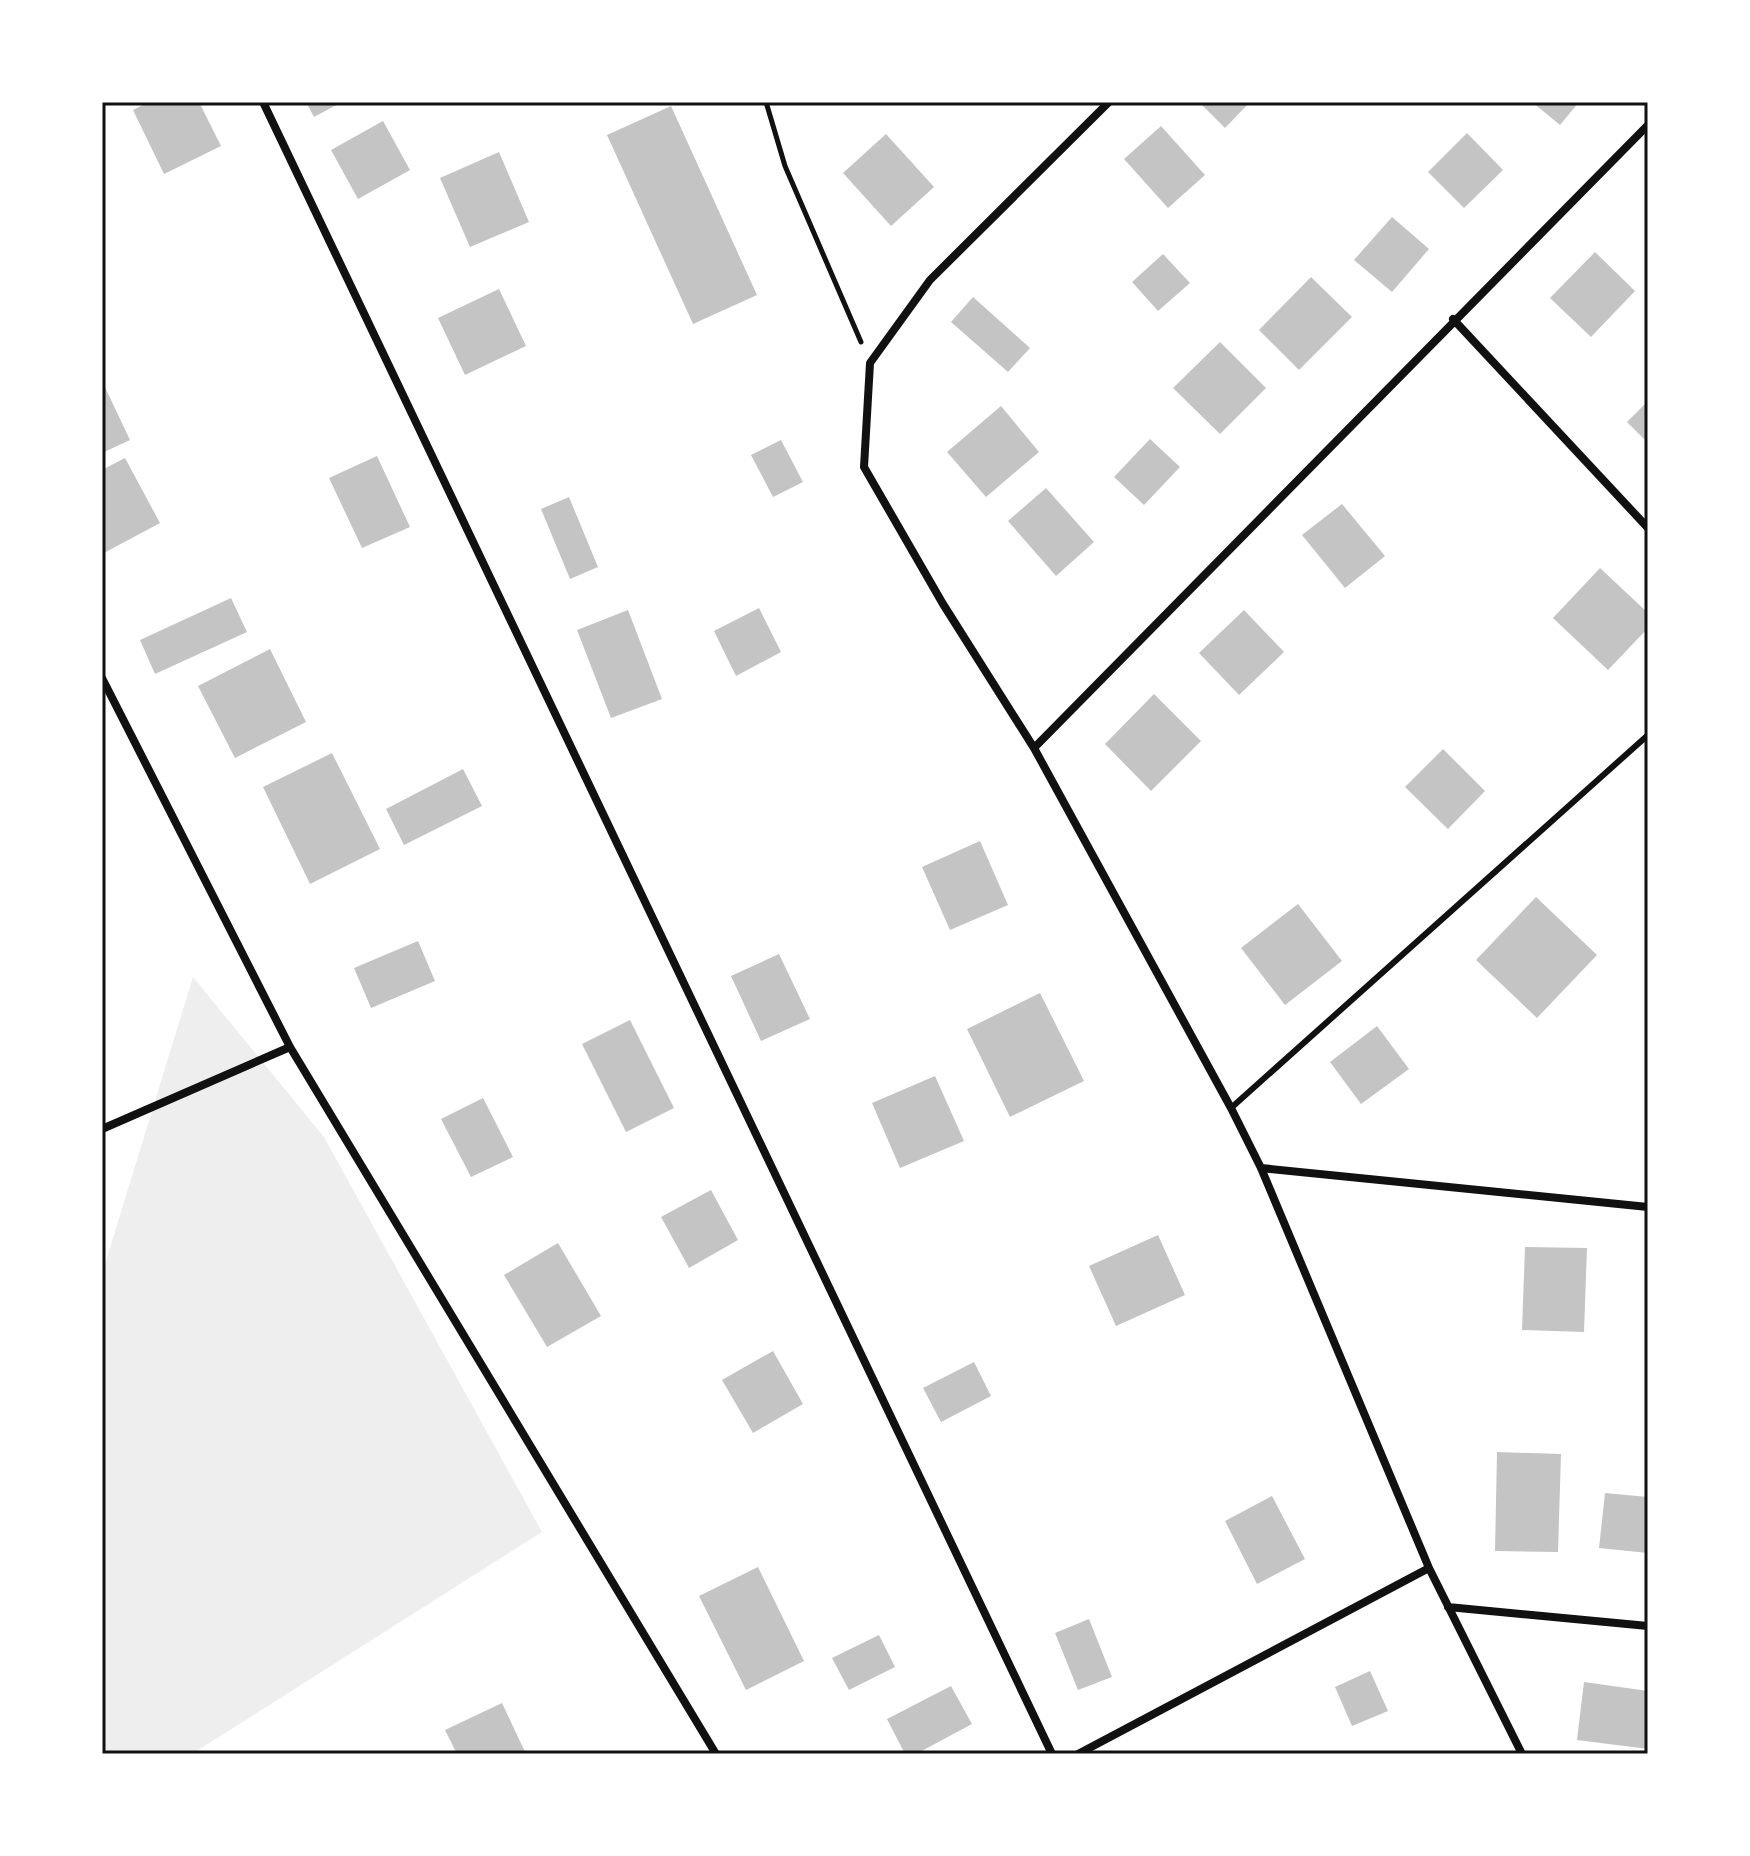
<svg xmlns="http://www.w3.org/2000/svg" width="1750" height="1856" font-family="'Roboto Condensed',sans-serif">
	<style>
		.green { fill: #eee }
		.building { fill: #c4c4c4 }
		.lines { fill: none; stroke-linecap: round; stroke-linejoin: round }
		.path { stroke: #111; stroke-width: 5 }
		.service { stroke: #111; stroke-width: 6 }
		.minor { stroke: #111; stroke-width: 8 }
		.neatline { fill: none; stroke: #111; stroke-width: 3 }
	</style>
	<rect width="100%" height="100%" fill="#fff"/>
	<path class="green" d="M 193,977 L 324,1137 L 542,1532 L 192,1754 L 102,1754 L 102,1274 Z"/>
	<path class="building" d="M 149,102 L 199,102 L 221,146 L 164,174 L 133,110 Z
		M 306,102 L 342,102 L 314,117 Z
		M 1199,102 L 1250,102 L 1225,128 Z
		M 1532,102 L 1579,102 L 1560,125 Z
		M 671,106 L 757,295 L 693,324 L 607,135 Z
		M 383,121 L 410,170 L 358,199 L 331,150 Z
		M 1161,126 L 1205,175 L 1168,208 L 1124,159 Z
		M 1467,133 L 1503,170 L 1464,208 L 1428,172 Z
		M 886,134 L 934,187 L 891,226 L 843,173 Z
		M 499,152 L 529,222 L 470,247 L 440,178 Z
		M 1392,217 L 1429,249 L 1392,292 L 1354,260 Z
		M 1595,252 L 1635,291 L 1591,337 L 1550,298 Z
		M 1163,254 L 1190,283 L 1158,311 L 1132,282 Z
		M 1311,277 L 1352,317 L 1299,370 L 1259,330 Z
		M 499,289 L 526,346 L 465,375 L 438,318 Z
		M 973,297 L 1030,348 L 1008,372 L 951,322 Z
		M 1220,342 L 1266,388 L 1220,434 L 1173,388 Z
		M 102,381 L 130,440 L 102,453 Z
		M 1648,401 L 1648,443 L 1627,422 Z
		M 1001,406 L 1039,452 L 986,497 L 947,452 Z
		M 1150,439 L 1180,467 L 1144,505 L 1114,477 Z
		M 781,440 L 803,482 L 773,497 L 751,455 Z
		M 377,456 L 410,527 L 362,548 L 329,478 Z
		M 125,458 L 160,523 L 102,554 L 102,470 Z
		M 1046,488 L 1094,542 L 1056,576 L 1008,521 Z
		M 569,497 L 598,567 L 570,579 L 541,509 Z
		M 1342,504 L 1385,556 L 1345,588 L 1302,535 Z
		M 1600,568 L 1648,613 L 1648,628 L 1608,670 L 1553,618 Z
		M 231,598 L 247,632 L 155,674 L 140,640 Z
		M 759,608 L 781,652 L 736,676 L 714,631 Z
		M 628,610 L 662,699 L 611,718 L 577,630 Z
		M 1244,610 L 1284,652 L 1239,695 L 1199,653 Z
		M 270,649 L 306,722 L 235,758 L 198,686 Z
		M 1154,694 L 1201,741 L 1151,791 L 1105,744 Z
		M 1443,749 L 1485,791 L 1448,829 L 1405,787 Z
		M 332,753 L 380,849 L 310,884 L 263,787 Z
		M 463,769 L 482,806 L 404,845 L 386,809 Z
		M 980,841 L 1008,905 L 950,930 L 922,867 Z
		M 1536,897 L 1597,955 L 1537,1018 L 1476,960 Z
		M 1298,904 L 1342,961 L 1285,1005 L 1241,948 Z
		M 418,941 L 435,981 L 371,1008 L 354,968 Z
		M 779,954 L 810,1019 L 761,1041 L 731,976 Z
		M 1040,993 L 1084,1081 L 1010,1117 L 967,1029 Z
		M 630,1020 L 674,1108 L 626,1132 L 582,1044 Z
		M 1377,1026 L 1409,1069 L 1361,1104 L 1330,1062 Z
		M 935,1076 L 964,1141 L 900,1168 L 872,1103 Z
		M 483,1098 L 513,1157 L 471,1177 L 441,1119 Z
		M 711,1190 L 738,1240 L 689,1268 L 661,1217 Z
		M 1158,1235 L 1185,1295 L 1116,1326 L 1089,1266 Z
		M 558,1243 L 601,1316 L 547,1347 L 504,1275 Z
		M 1525,1247 L 1587,1248 L 1584,1332 L 1522,1330 Z
		M 773,1351 L 803,1404 L 753,1433 L 722,1380 Z
		M 974,1362 L 991,1396 L 941,1422 L 923,1388 Z
		M 1497,1452 L 1561,1454 L 1558,1552 L 1495,1551 Z
		M 1605,1493 L 1648,1497 L 1648,1553 L 1599,1548 Z
		M 1272,1496 L 1305,1559 L 1257,1584 L 1225,1521 Z
		M 758,1567 L 804,1661 L 746,1690 L 699,1596 Z
		M 1089,1619 L 1112,1677 L 1078,1690 L 1055,1633 Z
		M 879,1635 L 895,1667 L 849,1690 L 832,1658 Z
		M 1370,1671 L 1388,1711 L 1352,1726 L 1335,1687 Z
		M 1584,1682 L 1648,1691 L 1648,1749 L 1577,1740 Z
		M 951,1686 L 972,1724 L 916,1754 L 905,1754 L 887,1719 Z
		M 502,1703 L 526,1754 L 457,1754 L 445,1730 Z"/>
	<g class="lines">
		<path class="path" d="M 766,102 L 785,166 L 861,342"/>
		<path class="service" d="M 1231,1108 L 1648,735"/>
		<path class="minor" d="M 263,102 L 1052,1754
			M 1109,102 L 930,280 L 870,363 L 864,467 L 943,604 L 1034,748 L 1231,1108 L 1261,1168 L 1429,1568 L 1522,1754
			M 1453,319 L 1648,528
			M 102,678 L 290,1047 L 716,1754
			M 1034,748 L 1648,125
			M 102,1129 L 290,1047
			M 1261,1168 L 1648,1207
			M 1448,1607 L 1648,1626
			M 1078,1754 L 1429,1568"/>
	</g>
	<rect width="1750" height="1856" fill="none" stroke="#ffffff" stroke-width="208"/>
	<rect x="104" y="104" width="1542" height="1648" class="neatline"/>
</svg>
